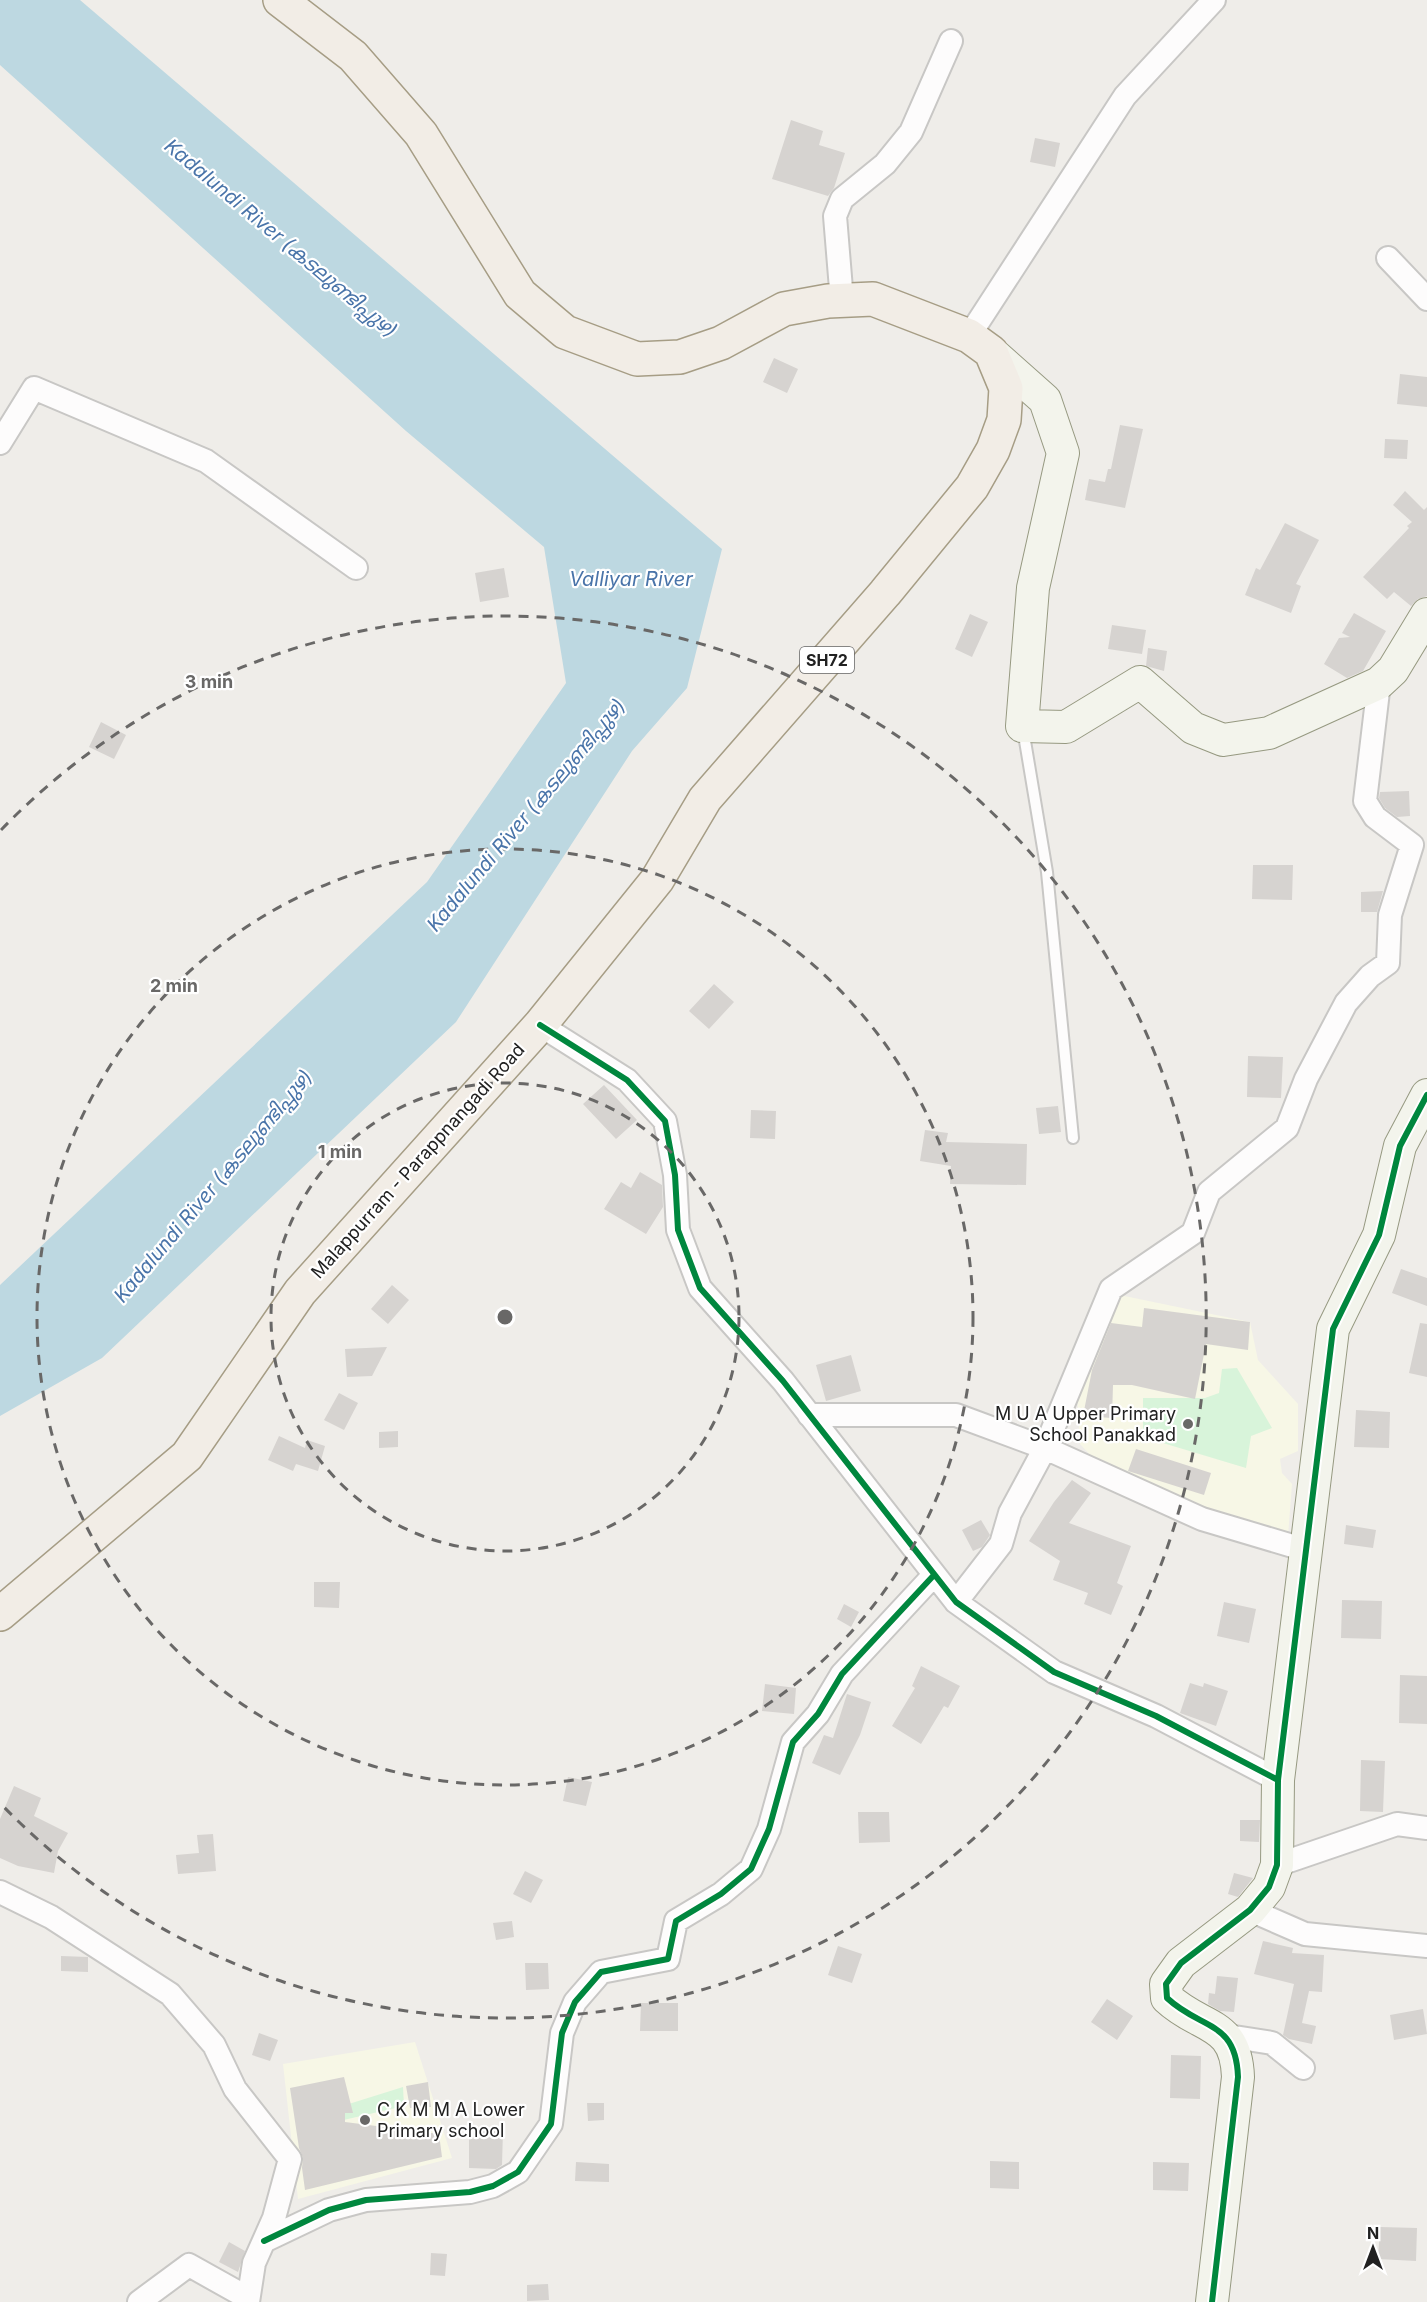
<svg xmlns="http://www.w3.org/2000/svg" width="1427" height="2302" font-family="Inter,'Noto Sans Malayalam',sans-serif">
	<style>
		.education { fill: #f7f7e6 }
		.park { fill: #d8f4da }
		.water { fill: #bdd8e1 }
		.building { fill: #d6d3d0 }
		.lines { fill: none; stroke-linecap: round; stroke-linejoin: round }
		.lane-casing { stroke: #c8c7c5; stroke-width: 14 }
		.street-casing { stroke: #c8c7c5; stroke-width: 26 }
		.secondary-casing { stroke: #969981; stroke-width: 34 }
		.primary-casing { stroke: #a69d85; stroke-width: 36 }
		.lane { stroke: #fdfcfc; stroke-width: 10 }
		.street { stroke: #fdfcfc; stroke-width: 22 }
		.secondary { stroke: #f3f4ec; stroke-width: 32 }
		.primary { stroke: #f2ede6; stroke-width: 33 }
		.cycleway-casing { stroke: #fff; stroke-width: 10 }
		.cycleway { stroke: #00873e; stroke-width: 6 }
		.ring { fill: none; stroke: #696867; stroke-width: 3; stroke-dasharray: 10 8 }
		.poi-dot { fill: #696867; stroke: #fff; stroke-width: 2 }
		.labels { text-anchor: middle; stroke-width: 4.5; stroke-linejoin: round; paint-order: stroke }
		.shield { fill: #fff; stroke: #646464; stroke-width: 1.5 }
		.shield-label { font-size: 16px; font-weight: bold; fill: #212121 }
		.street-label { font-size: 18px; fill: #212121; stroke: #fff }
		.poi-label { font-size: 18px; fill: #212121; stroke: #fff; text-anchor: end }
		.water-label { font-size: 20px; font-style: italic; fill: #4974a9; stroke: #fff }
		.centre { fill: #696867; stroke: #fff; stroke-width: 3 }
		.ring-label { font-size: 18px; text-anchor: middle; font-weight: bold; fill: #696867; stroke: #fff; stroke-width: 4.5; stroke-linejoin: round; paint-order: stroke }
	</style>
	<rect width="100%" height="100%" fill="#efede9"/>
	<path class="education" d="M 1110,1293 L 1250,1322 L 1258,1360 L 1298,1404 L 1298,1451 L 1280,1459 L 1282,1473 L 1292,1484 L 1288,1536 L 1218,1516 L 1104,1470 L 1080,1444 L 1076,1380 Z
		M 415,2042 L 452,2158 L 298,2199 L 283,2064 Z"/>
	<path class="park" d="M 1237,1368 L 1272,1428 L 1251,1436 L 1246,1468 L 1143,1437 L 1143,1398 L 1205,1398 L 1219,1393 L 1222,1369 Z
		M 403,2087 L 404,2106 L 322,2125 L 320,2113 Z"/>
	<path class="water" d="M 0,0 L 80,0 L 722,549 L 687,688 L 632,751 L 456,1022 L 102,1358 L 0,1416 L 0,1285 L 427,882 L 566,683 L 544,547 L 406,431 L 0,65 Z"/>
	<path class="building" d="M 791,120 L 823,131 L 819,145 L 845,153 L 834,188 L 828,196 L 772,179 Z
		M 1035,138 L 1060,143 L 1055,167 L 1030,162 Z
		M 774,358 L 798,369 L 787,393 L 763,382 Z
		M 1400,374 L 1427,377 L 1427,407 L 1397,404 Z
		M 1120,425 L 1143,429 L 1125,508 L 1085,500 L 1089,479 L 1105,482 L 1108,469 L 1111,469 Z
		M 1385,439 L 1408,440 L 1407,459 L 1384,458 Z
		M 1405,491 L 1424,510 L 1427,507 L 1427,596 L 1418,599 L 1411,606 L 1394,592 L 1387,599 L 1363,577 L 1409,528 L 1407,526 L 1412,522 L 1393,505 Z
		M 1285,523 L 1319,540 L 1296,584 L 1301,586 L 1291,613 L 1245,595 L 1256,568 L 1260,570 Z
		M 504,568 L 509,597 L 480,602 L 475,573 Z
		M 1354,613 L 1386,631 L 1363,671 L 1347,678 L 1324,664 L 1339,638 L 1350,637 L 1342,633 Z
		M 970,614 L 988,622 L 972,657 L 955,649 Z
		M 1112,625 L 1146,630 L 1142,654 L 1108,649 Z
		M 1148,648 L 1167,651 L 1164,671 L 1146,666 Z
		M 101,722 L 126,735 L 114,759 L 89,747 Z
		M 1409,791 L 1410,816 L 1397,817 L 1385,808 L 1379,798 L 1380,792 Z
		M 1253,865 L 1293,865 L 1292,900 L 1252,899 Z
		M 1383,891 L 1377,912 L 1361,912 L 1361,892 Z
		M 714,984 L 734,1002 L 709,1029 L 689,1011 Z
		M 1248,1056 L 1283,1057 L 1281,1098 L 1247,1097 Z
		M 604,1085 L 637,1120 L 616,1139 L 583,1104 Z
		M 1058,1106 L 1061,1132 L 1039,1134 L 1036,1108 Z
		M 751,1110 L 776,1111 L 775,1139 L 750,1138 Z
		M 925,1130 L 948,1133 L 946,1142 L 1027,1144 L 1026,1185 L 950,1184 L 951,1166 L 920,1161 Z
		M 640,1172 L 662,1185 L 663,1207 L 646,1234 L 604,1209 L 621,1182 L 631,1188 Z
		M 1401,1269 L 1427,1278 L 1427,1306 L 1392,1293 Z
		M 392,1285 L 409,1300 L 388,1324 L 371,1309 Z
		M 1144,1308 L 1250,1322 L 1248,1350 L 1206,1344 L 1195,1399 L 1132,1385 L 1113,1385 L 1112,1418 L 1083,1416 L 1092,1370 L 1111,1323 L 1142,1327 Z
		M 1420,1323 L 1427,1324 L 1427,1377 L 1409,1373 Z
		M 387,1347 L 372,1376 L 347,1377 L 345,1349 Z
		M 851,1355 L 861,1391 L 826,1401 L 816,1365 Z
		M 339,1393 L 358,1403 L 344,1430 L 324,1420 Z
		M 1356,1410 L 1390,1412 L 1389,1448 L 1354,1447 Z
		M 398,1431 L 398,1447 L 379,1448 L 379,1432 Z
		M 279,1436 L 305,1448 L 307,1440 L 325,1446 L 318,1471 L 296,1464 L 293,1471 L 268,1460 Z
		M 1136,1449 L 1211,1473 L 1204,1495 L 1128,1471 Z
		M 1072,1480 L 1091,1493 L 1069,1523 L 1131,1546 L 1117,1583 L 1123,1586 L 1111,1615 L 1084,1604 L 1088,1593 L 1053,1580 L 1060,1561 L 1029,1541 L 1054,1502 Z
		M 981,1520 L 990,1535 L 982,1547 L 973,1551 L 962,1530 Z
		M 1346,1525 L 1376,1530 L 1373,1548 L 1344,1544 Z
		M 314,1582 L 340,1582 L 339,1608 L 314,1607 Z
		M 1342,1600 L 1382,1601 L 1381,1639 L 1341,1638 Z
		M 1224,1602 L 1256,1609 L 1249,1643 L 1217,1636 Z
		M 844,1604 L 859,1612 L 851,1627 L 837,1619 Z
		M 921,1666 L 960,1686 L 948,1708 L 944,1706 L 921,1744 L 892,1726 L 915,1688 L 912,1686 Z
		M 1400,1675 L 1427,1676 L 1427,1724 L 1399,1723 Z
		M 1190,1683 L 1203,1687 L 1204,1683 L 1228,1691 L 1216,1726 L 1180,1713 Z
		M 765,1684 L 796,1688 L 794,1714 L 762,1711 Z
		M 847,1694 L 871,1702 L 860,1735 L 840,1775 L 812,1763 L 824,1735 L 833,1738 Z
		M 1361,1760 L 1385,1761 L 1383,1812 L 1360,1811 Z
		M 568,1777 L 592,1782 L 586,1806 L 563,1801 Z
		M 14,1786 L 41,1798 L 34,1816 L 68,1833 L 58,1851 L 54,1873 L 18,1866 L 0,1858 L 0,1819 Z
		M 858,1812 L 889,1812 L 890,1842 L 859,1843 Z
		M 1240,1820 L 1260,1820 L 1259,1842 L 1240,1841 Z
		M 213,1834 L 216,1871 L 178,1874 L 176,1855 L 199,1853 L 197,1835 Z
		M 525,1871 L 543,1880 L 531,1903 L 513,1894 Z
		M 1234,1873 L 1253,1878 L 1238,1897 L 1228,1894 Z
		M 512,1921 L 514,1937 L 496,1940 L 493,1923 Z
		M 1263,1941 L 1293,1948 L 1292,1953 L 1324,1955 L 1322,1992 L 1309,1991 L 1302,2023 L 1316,2026 L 1312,2044 L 1289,2039 L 1283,2035 L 1294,1984 L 1254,1974 Z
		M 838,1946 L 862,1954 L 852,1983 L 828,1975 Z
		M 61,1956 L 88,1957 L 88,1972 L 61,1971 Z
		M 525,1963 L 548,1963 L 549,1989 L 526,1990 Z
		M 1217,1976 L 1238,1978 L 1234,2012 L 1220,2011 L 1208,2004 L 1209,1993 L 1215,1994 Z
		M 1107,1999 L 1133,2016 L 1117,2040 L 1091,2022 Z
		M 641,2003 L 678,2003 L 678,2031 L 640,2031 Z
		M 1423,2009 L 1427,2034 L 1394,2040 L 1390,2015 Z
		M 259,2033 L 278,2040 L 270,2061 L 252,2055 Z
		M 1171,2055 L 1201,2056 L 1200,2099 L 1170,2098 Z
		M 344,2077 L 353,2113 L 345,2113 L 345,2122 L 439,2134 L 442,2157 L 305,2190 L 302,2168 L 303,2157 L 299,2148 L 290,2088 Z
		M 428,2082 L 431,2107 L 410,2108 L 406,2086 Z
		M 587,2103 L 604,2103 L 604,2120 L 588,2121 Z
		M 469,2130 L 503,2130 L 502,2165 L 496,2169 L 469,2168 Z
		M 990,2161 L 1019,2162 L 1019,2189 L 990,2188 Z
		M 576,2162 L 609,2164 L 609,2182 L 575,2181 Z
		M 1153,2162 L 1189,2163 L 1188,2191 L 1153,2190 Z
		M 1380,2227 L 1417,2228 L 1416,2261 L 1378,2259 Z
		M 229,2242 L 245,2251 L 238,2272 L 219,2262 Z
		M 431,2253 L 447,2254 L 445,2276 L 430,2275 Z
		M 548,2284 L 549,2300 L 527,2301 L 527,2285 Z"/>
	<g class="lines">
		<g class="lane-casing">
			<path id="lane" d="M 1023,729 L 1047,872 L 1073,1138"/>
		</g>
		<g class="street-casing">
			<path id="street" d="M 1388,258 L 1427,299
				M 842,301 L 835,216 L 842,199 L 885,164 L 911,132 L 951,41
				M 969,336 L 1125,96 L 1214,0
				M 0,443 L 34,388 L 206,461 L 356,568
				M 540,1025 L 627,1080 L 665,1121 L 675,1175 L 678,1230 L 700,1288 L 783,1381 L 956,1602 L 1054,1672 L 1156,1716 L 1278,1780
				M 809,1415 L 956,1415 L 1045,1448 L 1202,1519 L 1306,1550
				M 956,1602 L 1001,1544 L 1010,1513 L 1045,1448 L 1111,1289 L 1193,1233 L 1209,1192 L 1287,1128 L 1306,1079 L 1346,1003 L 1370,976 L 1388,963 L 1390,915 L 1412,845 L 1375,817 L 1365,801 L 1379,683
				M 1277,1865 L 1397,1824 L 1427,1828
				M 0,1892 L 51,1917 L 170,1994 L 214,2045 L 235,2089 L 290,2159 L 274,2218 L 254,2263 L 248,2302
				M 1250,1910 L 1305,1934 L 1427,1946
				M 1228,2036 L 1272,2043 L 1303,2068
				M 264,2241 L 329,2210 L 366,2200 L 470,2192 L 493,2186 L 518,2172 L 551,2124 L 562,2033 L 575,2002 L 601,1972 L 668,1959 L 676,1921 L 721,1894 L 751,1869 L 769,1829 L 793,1742 L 818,1714 L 842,1674 L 934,1575
				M 139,2302 L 189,2265 L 248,2298"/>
		</g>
		<g class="secondary-casing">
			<path id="secondary" d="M 991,352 L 1045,400 L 1063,453 L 1033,588 L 1022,726 L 1066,727 L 1140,682 L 1193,728 L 1223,740 L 1269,733 L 1379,683 L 1393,670 L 1427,614
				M 1212,2302 L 1238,2077 C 1236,2020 1201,2030 1167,1998 L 1166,1984 L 1181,1963 L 1250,1910 L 1269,1887 L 1277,1865 L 1278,1780 L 1333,1329 L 1379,1235 L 1400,1146 L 1427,1095"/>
		</g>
		<g class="primary-casing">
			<path id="primary" d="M 0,1614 L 187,1456 L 300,1292 L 540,1025 L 657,880 L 705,799 L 885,593 L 972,487 L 993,450 L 1004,420 L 1006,388 L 991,352 L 969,336 L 873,299 L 828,301 L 784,309 L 721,343 L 680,357 L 637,359 L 565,332 L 520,294 L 421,134 L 353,56 L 280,0"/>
		</g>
		<use href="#lane" class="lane"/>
		<use href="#street" class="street"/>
		<use href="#secondary" class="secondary"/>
		<use href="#primary" class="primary"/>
		<g class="cycleway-casing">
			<path id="cycleway" d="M 540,1025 L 627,1080 L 665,1121 L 675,1175 L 678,1230 L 700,1288 L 783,1381 L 956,1602 L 1054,1672 L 1156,1716 L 1278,1780
				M 264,2241 L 329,2210 L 366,2200 L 470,2192 L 493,2186 L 518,2172 L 551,2124 L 562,2033 L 575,2002 L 601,1972 L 668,1959 L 676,1921 L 721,1894 L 751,1869 L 769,1829 L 793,1742 L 818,1714 L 842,1674 L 934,1575
				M 1212,2302 L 1238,2077 C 1236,2020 1201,2030 1167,1998 L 1166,1984 L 1181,1963 L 1250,1910 L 1269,1887 L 1277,1865 L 1278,1780 L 1333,1329 L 1379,1235 L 1400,1146 L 1427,1095"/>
		</g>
		<use href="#cycleway" class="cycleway"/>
	</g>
	<g class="ring">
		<circle cx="505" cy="1317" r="234"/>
		<circle cx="505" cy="1317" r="468"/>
		<path d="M1 830A701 701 0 1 1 1 1804"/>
	</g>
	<g class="poi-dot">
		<circle cx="1188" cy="1424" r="6"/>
		<circle cx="365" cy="2120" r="6"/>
	</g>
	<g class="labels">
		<rect class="shield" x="800" y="647" width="54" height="26" rx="4.5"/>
		<g class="shield-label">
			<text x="827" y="666">SH72</text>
		</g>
		<g class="street-label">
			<text transform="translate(418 1161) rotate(-48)" y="6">Malappurram - Parappnangadi Road</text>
		</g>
		<g class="poi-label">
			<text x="1176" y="1420">M U A Upper Primary<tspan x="1176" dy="21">School Panakkad</tspan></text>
			<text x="377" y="2116" text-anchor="start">C K M M A Lower<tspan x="377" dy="21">Primary school</tspan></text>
		</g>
		<g class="water-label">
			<text transform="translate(281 238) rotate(40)" y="7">Kadalundi River (കടലുണ്ടിപ്പുഴ)</text>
			<text x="631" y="586">Valliyar River</text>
			<text transform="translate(526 815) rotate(-50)" y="7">Kadalundi River (കടലുണ്ടിപ്പുഴ)</text>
			<text transform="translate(213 1186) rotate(-50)" y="7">Kadalundi River (കടലുണ്ടിപ്പുഴ)</text>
		</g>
	</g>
	<circle cx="505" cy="1317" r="9" class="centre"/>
	<g class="ring-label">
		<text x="209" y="688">3 min</text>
		<text x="174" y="992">2 min</text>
		<text x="340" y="1158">1 min</text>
	</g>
	<g transform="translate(1373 2248)" stroke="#ffffff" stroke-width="4.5" paint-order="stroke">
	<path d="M0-4.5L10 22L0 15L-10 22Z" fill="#212121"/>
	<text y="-9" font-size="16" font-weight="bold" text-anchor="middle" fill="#212121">N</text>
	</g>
</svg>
